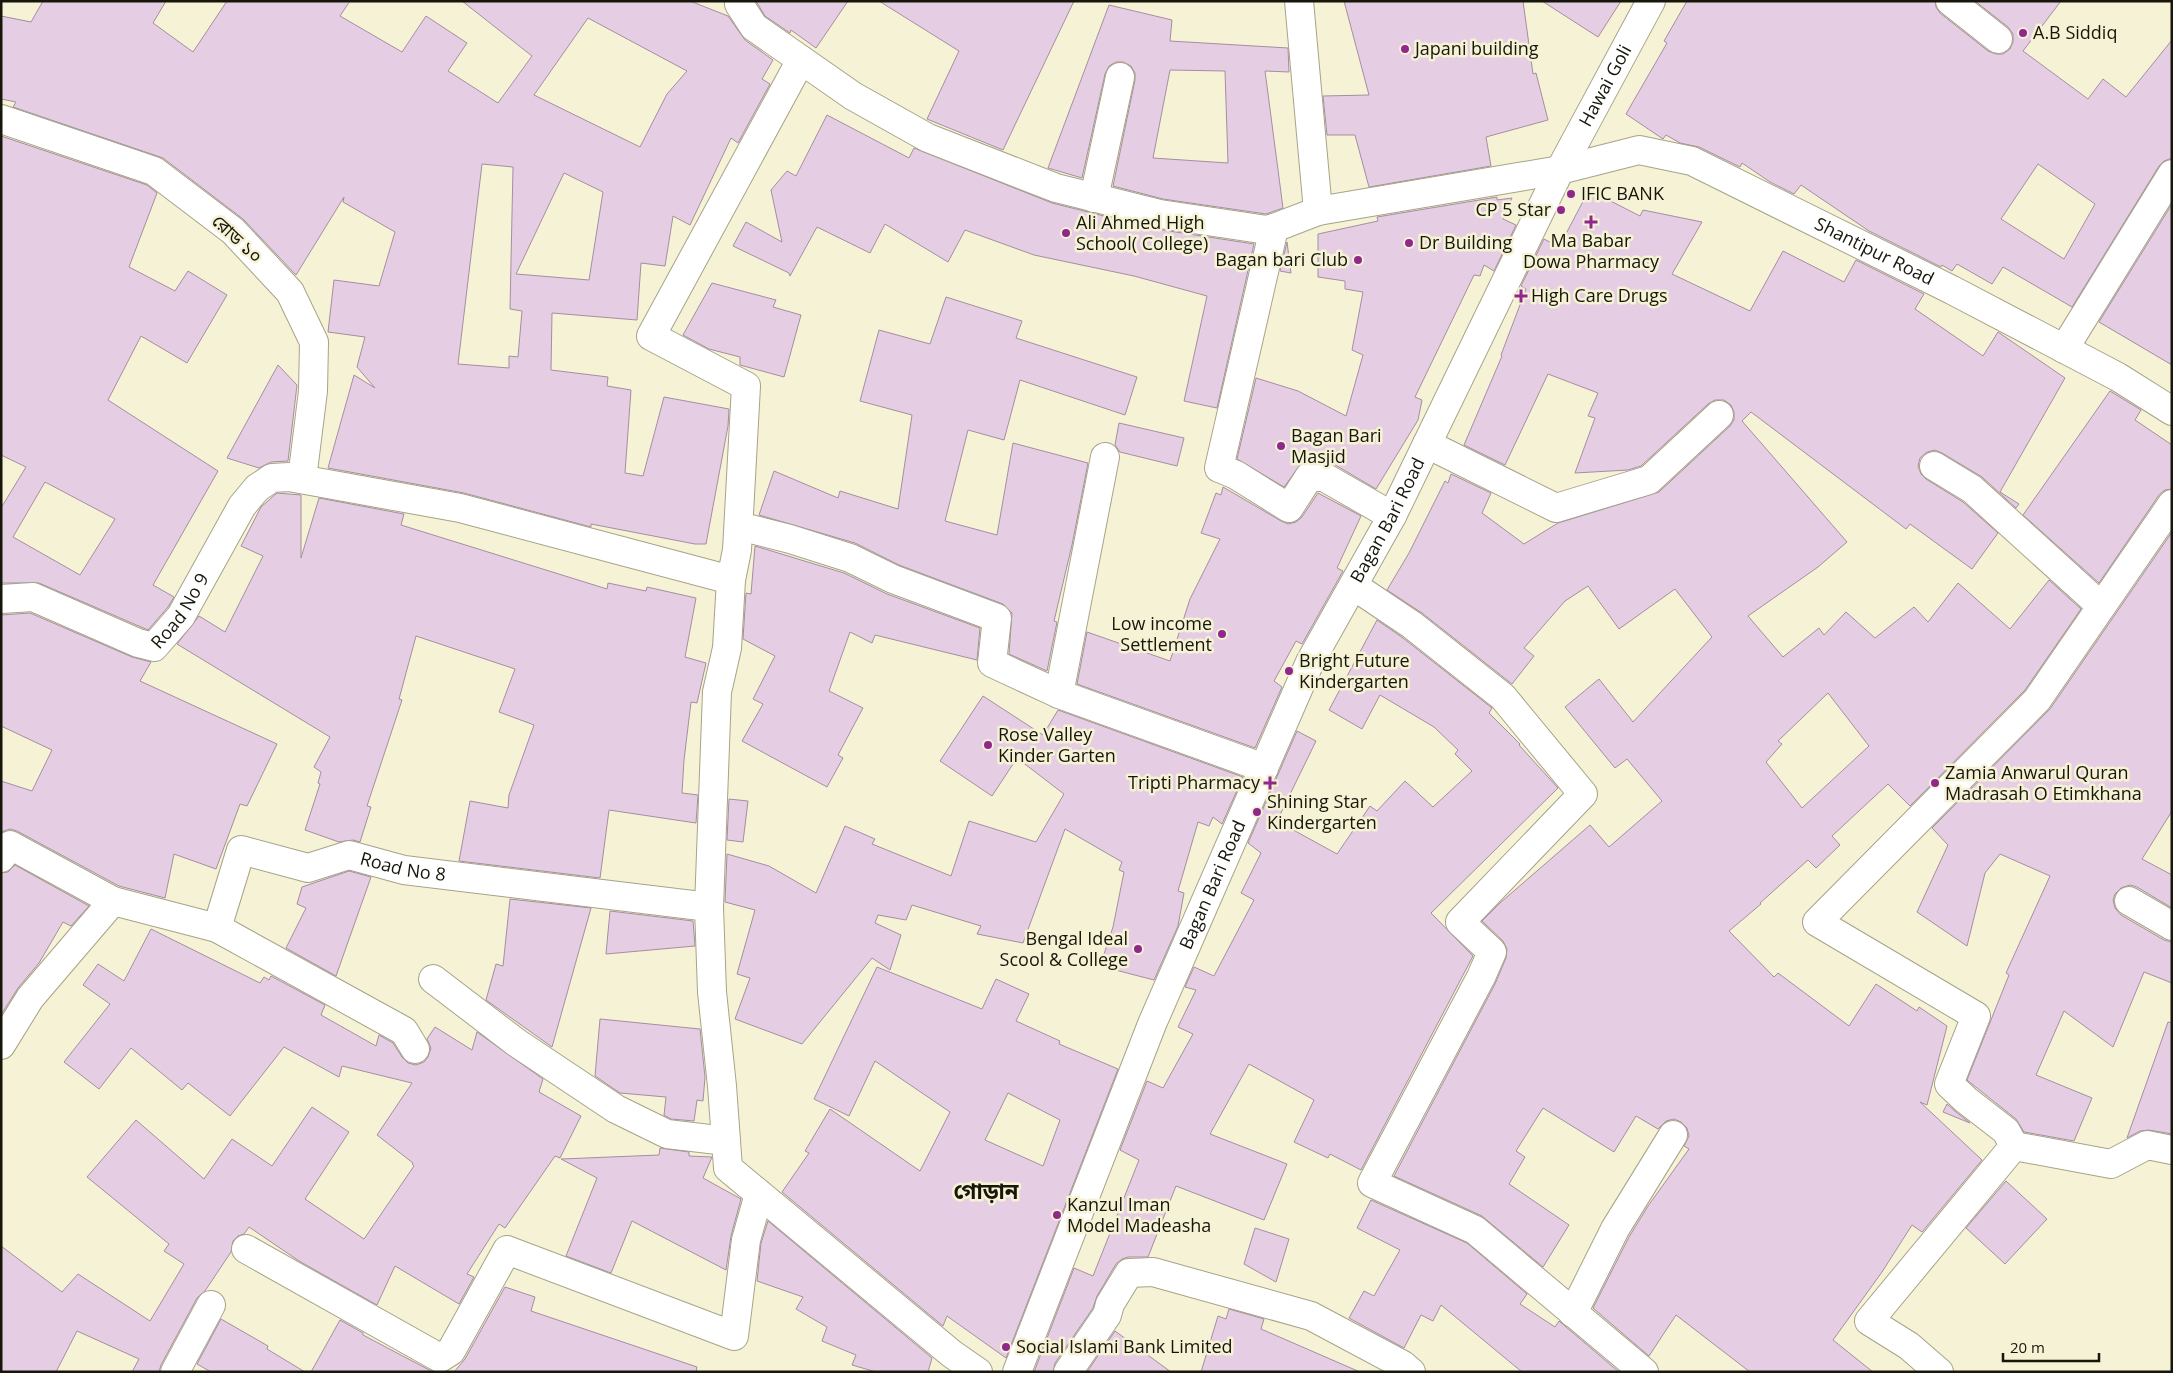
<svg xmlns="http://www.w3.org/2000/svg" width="2173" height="1373" font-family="'Open Sans','Noto Sans Bengali',sans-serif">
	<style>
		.building { fill: #e5cee3; stroke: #a48ea1; fill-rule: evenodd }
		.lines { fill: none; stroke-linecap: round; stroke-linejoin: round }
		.minor-casing { stroke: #a7a388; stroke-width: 30 }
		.minor { stroke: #fff; stroke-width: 28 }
		.poi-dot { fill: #90288c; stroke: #f6f2d5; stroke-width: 2 }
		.labels { text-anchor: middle; stroke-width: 5; stroke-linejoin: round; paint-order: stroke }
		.poi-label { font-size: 18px; fill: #17160b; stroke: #f6f2d5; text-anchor: start }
		.street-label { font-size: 18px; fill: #17160b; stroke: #f6f2d5 }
		.district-label { font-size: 22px; font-weight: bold; fill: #17160b; stroke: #f6f2d5 }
	</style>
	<rect width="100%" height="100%" fill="#f6f2d5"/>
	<path class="building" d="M 43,1 L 166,1 L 153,23 L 193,52 L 227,1 L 350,1 L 340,16 L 402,52 L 426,16 L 467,43 L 448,71 L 498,103 L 532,56 L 462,1 L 690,1 L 728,16 L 745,40 L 773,60 L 762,79 L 770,84 L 738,143 L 731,138 L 690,225 L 673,216 L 665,266 L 641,263 L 637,320 L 552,313 L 551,370 L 608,377 L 607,386 L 631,390 L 625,473 L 643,476 L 664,397 L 729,409 L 728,426 L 706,544 L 695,544 L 591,524 L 591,527 L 464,493 L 328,468 L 354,375 L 375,388 L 357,367 L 365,337 L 328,332 L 334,280 L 379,286 L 395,232 L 343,202 L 344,197 L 296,275 L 243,219 L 163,158 L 13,107 L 16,102 L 1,99 L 1,16 L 31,22 ZM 588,18 L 687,71 L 667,94 L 640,147 L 534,95 ZM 482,164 L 513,167 L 510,309 L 522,311 L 518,357 L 509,356 L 509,368 L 458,364 ZM 564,173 L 603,192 L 589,280 L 516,274 Z
		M 756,1 L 848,1 L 816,48 L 791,30 L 790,33 L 765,16 Z
		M 879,1 L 1074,1 L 1003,150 L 927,119 L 959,51 Z
		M 1344,1 L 1523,1 L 1533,74 L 1536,73 L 1548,120 L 1486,137 L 1491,166 L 1369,187 L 1355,135 L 1327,135 L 1323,96 L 1369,95 Z
		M 1542,1 L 1621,1 L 1598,37 Z
		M 1687,1 L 1935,1 L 1936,7 L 1940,13 L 1988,51 L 1996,54 L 2003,54 L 2010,49 L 2013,42 L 2013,34 L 2008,27 L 1975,1 L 2061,1 L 2023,51 L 2088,99 L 2103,79 L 2126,97 L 2172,40 L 2172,158 L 2164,161 L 2159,166 L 2072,307 L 2003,267 L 1992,284 L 1957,264 L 1952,271 L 1942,265 L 1941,267 L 1869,231 L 1801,185 L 1794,194 L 1770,182 L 1742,163 L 1740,167 L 1699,147 L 1680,143 L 1666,135 L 1663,139 L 1626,114 L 1667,43 L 1664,41 ZM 2038,164 L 2095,204 L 2064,259 L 2001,219 Z
		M 1109,5 L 1172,20 L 1170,41 L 1288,48 L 1289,72 L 1265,71 L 1283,208 L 1266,214 L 1163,199 L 1113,186 L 1135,80 L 1135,73 L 1131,66 L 1123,62 L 1116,62 L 1109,66 L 1105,74 L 1082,178 L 1048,168 ZM 1170,70 L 1225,71 L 1228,163 L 1153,158 Z
		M 827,115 L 909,158 L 914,148 L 1052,203 L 1156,229 L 1254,244 L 1217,408 L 1184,401 L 1207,296 L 1134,276 L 1034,255 L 965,230 L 948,262 L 885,224 L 870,253 L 817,227 L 790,276 L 789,273 L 733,246 L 746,222 L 782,242 L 771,190 L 787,171 L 796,176 Z
		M 1,136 L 147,185 L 157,193 L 129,267 L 175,291 L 188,271 L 227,295 L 187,363 L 141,336 L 108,400 L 218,471 L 153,585 L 174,597 L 168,607 L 148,630 L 39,583 L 1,583 L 1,508 L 26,467 L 1,455 ZM 45,482 L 115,519 L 80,575 L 13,537 Z
		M 1589,190 L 1640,216 L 1643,210 L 1702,222 L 1672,274 L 1750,311 L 1783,251 L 1844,282 L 1856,260 L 1924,294 L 1915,309 L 1983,356 L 1998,332 L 2065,378 L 2000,492 L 2019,504 L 2016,508 L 1982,477 L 1942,453 L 1935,450 L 1927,452 L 1920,458 L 1918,466 L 1921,474 L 1926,479 L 1963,502 L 1998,533 L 1972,569 L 1910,524 L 1906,529 L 1751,412 L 1742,421 L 1847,542 L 1818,567 L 1748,616 L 1783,657 L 1819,628 L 1824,635 L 1846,612 L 1875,638 L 1914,607 L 1928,622 L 1958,583 L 2010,629 L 2049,580 L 2081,609 L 2025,690 L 1910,806 L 1888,784 L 1832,836 L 1840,845 L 1816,868 L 1808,860 L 1760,903 L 1761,904 L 1729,931 L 1774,977 L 1778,973 L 1849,1026 L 1876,984 L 1917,1011 L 1919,1007 L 1947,1026 L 1927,1105 L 1920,1102 L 1982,1160 L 1922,1232 L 1912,1225 L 1882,1272 L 1833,1340 L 1873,1372 L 1750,1372 L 1676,1315 L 1649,1356 L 1593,1308 L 1629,1237 L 1648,1206 L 1689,1149 L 1684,1146 L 1689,1136 L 1687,1128 L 1681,1122 L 1674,1119 L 1666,1121 L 1658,1129 L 1636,1116 L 1614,1152 L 1543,1108 L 1516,1151 L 1525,1157 L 1509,1184 L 1569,1225 L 1543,1267 L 1482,1216 L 1394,1176 L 1495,984 L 1506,958 L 1507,949 L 1503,941 L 1482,921 L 1500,903 L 1590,825 L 1609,847 L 1662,801 L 1627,759 L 1615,768 L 1565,707 L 1599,679 L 1633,722 L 1712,637 L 1675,589 L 1619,629 L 1588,586 L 1565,601 L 1524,648 L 1534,656 L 1512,684 L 1422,613 L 1387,590 L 1409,553 L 1445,481 L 1448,483 L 1451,474 L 1491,493 L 1482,513 L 1524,544 L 1558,523 L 1659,492 L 1730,426 L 1734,420 L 1734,412 L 1731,405 L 1724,400 L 1715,400 L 1708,404 L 1641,466 L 1628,470 L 1575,473 L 1595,418 L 1588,416 L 1598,393 L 1548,374 L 1505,465 L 1464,445 L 1502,356 L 1501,355 L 1526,289 L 1521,286 L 1544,239 L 1559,247 ZM 1828,693 L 1869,746 L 1802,808 L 1766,762 L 1782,744 L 1778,741 Z
		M 1497,197 L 1497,200 L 1512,198 L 1503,219 L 1516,225 L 1494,271 L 1484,265 L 1480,276 L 1474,275 L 1415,397 L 1422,400 L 1418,420 L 1376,489 L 1332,463 L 1324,461 L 1301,464 L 1284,487 L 1237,459 L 1256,378 L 1298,391 L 1346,416 L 1363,355 L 1352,350 L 1363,292 L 1345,289 L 1345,281 L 1318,277 L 1318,234 L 1378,221 L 1377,217 Z
		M 2172,204 L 2172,365 L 2099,322 Z
		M 1287,242 L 1291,273 L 1280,271 Z
		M 712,283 L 776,300 L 773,307 L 801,315 L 784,377 L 740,365 L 740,357 L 709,349 L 683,335 Z
		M 946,297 L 1022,321 L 1016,338 L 1137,377 L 1125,415 L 1020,380 L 1004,440 L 968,430 L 945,521 L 997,535 L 1013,443 L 1088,463 L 1072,545 L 1054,621 L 1057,622 L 1047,671 L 1009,654 L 1012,613 L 1003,604 L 899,565 L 855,543 L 759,515 L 774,471 L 838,498 L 840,491 L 898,509 L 912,415 L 860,401 L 879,330 L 930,344 Z
		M 278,365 L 297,385 L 288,461 L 271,462 L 259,468 L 227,458 Z
		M 2110,391 L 2141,410 L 2135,420 L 2172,445 L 2172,489 L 2165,490 L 2159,495 L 2099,583 L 2023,515 Z
		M 1119,423 L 1184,438 L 1177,466 L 1120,452 L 1115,445 Z
		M 1223,487 L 1281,521 L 1288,524 L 1296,522 L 1302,517 L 1318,493 L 1361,516 L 1337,568 L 1343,571 L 1302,644 L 1296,641 L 1274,681 L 1282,687 L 1255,748 L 1077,684 L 1087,632 L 1170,661 L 1190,599 L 1220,539 L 1201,533 L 1216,493 L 1221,495 Z
		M 277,493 L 301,495 L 301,558 L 319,498 L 404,514 L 401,525 L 607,589 L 608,583 L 646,591 L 647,587 L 696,598 L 685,657 L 706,663 L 697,703 L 691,702 L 684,760 L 682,793 L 698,795 L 696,823 L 609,810 L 600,878 L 459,861 L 470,801 L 508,808 L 509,795 L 534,725 L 499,712 L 515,669 L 416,636 L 399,699 L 402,700 L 367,806 L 371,807 L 360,842 L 353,840 L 339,842 L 305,830 L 320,784 L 318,783 L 321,772 L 314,767 L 330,737 L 177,644 L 199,616 L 225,632 L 263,556 L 241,546 L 261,507 Z
		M 2172,532 L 2172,811 L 2142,859 L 2172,875 L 2172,908 L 2137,887 L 2130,885 L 2121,888 L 2115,894 L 2113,900 L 2115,908 L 2121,915 L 2164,940 L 2172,942 L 2172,983 L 2144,972 L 2113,1047 L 2064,1011 L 2036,1075 L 2092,1098 L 2074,1141 L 2024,1132 L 2016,1119 L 1967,1080 L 2009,975 L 2006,973 L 2050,876 L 2000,854 L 1985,873 L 1967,946 L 1917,912 L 1948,845 L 1932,828 L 2050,709 Z
		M 755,546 L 844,573 L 887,594 L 980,628 L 977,660 L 875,635 L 872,643 L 850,632 L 829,691 L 863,708 L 838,755 L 843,758 L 827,787 L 742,741 L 763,704 L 753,699 L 775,656 L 743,639 L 746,593 L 751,594 Z
		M 30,613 L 132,657 L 151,662 L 140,681 L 277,744 L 247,806 L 240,804 L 216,869 L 174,854 L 165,898 L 119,886 L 17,831 L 10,829 L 1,832 L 1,781 L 32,791 L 52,750 L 1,726 L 1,615 Z
		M 1377,620 L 1403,638 L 1492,708 L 1489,713 L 1520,744 L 1519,745 L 1558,788 L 1431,913 L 1473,956 L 1361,1170 L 1330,1154 L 1328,1158 L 1294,1142 L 1314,1100 L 1249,1064 L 1210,1134 L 1287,1164 L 1264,1220 L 1176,1186 L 1148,1257 L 1128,1257 L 1122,1259 L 1116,1264 L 1097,1296 L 1093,1308 L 1055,1363 L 1053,1372 L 1034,1372 L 1074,1268 L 1093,1276 L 1139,1160 L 1120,1150 L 1147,1081 L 1163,1088 L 1193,1034 L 1178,1027 L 1196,990 L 1185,987 L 1194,967 L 1214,976 L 1254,900 L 1241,893 L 1261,853 L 1248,843 L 1297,731 L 1316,741 L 1277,821 L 1337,854 L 1370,806 L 1377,811 L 1405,781 L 1433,807 L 1472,771 L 1455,754 L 1458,750 L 1434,727 L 1380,695 L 1362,729 L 1329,710 Z
		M 983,696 L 1043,735 L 1058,710 L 1243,777 L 1222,824 L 1213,817 L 1209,826 L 1198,822 L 1178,891 L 1184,893 L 1178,926 L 1154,980 L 1100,966 L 1113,927 L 1124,872 L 1119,870 L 1122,862 L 1065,829 L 1023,943 L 977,934 L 981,926 L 912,905 L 906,920 L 878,915 L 875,923 L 901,935 L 890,970 L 872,958 L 802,1044 L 735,1019 L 750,978 L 737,974 L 755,910 L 725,902 L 727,854 L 769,866 L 816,893 L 845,826 L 875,839 L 872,844 L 951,876 L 969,821 L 1036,842 L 1064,794 L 1017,758 L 992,796 L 940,761 Z
		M 729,799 L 748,801 L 743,842 L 727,840 Z
		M 15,865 L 89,906 L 71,926 L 63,922 L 39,963 L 18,988 L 1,1015 L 1,873 L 8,872 Z
		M 349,871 L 371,877 L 336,976 L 286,948 L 306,908 L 297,904 L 302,887 Z
		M 510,899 L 591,908 L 552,1047 L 486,1000 L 496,964 L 503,966 Z
		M 610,911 L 693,921 L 695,946 L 606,954 Z
		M 151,929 L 260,983 L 264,977 L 269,980 L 271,976 L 325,1005 L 321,1015 L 376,1046 L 379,1035 L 393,1043 L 402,1057 L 408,1063 L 416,1065 L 424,1062 L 428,1057 L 431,1048 L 427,1039 L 435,1027 L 472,1050 L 477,1032 L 543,1079 L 539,1092 L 581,1116 L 560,1158 L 555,1156 L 505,1228 L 499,1224 L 467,1274 L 474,1277 L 459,1304 L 395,1266 L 377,1305 L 299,1261 L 249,1227 L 244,1234 L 238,1236 L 233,1241 L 231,1252 L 205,1291 L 197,1298 L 161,1365 L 159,1372 L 132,1372 L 139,1359 L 77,1331 L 56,1372 L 1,1372 L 1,1246 L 62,1292 L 78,1274 L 150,1321 L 184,1264 L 164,1251 L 169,1244 L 87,1177 L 136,1120 L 204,1179 L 232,1139 L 272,1166 L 312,1107 L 349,1132 L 305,1199 L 364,1239 L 414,1166 L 412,1164 L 413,1163 L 377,1135 L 412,1083 L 342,1066 L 339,1077 L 284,1047 L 230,1116 L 188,1083 L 182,1090 L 131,1048 L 99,1089 L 64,1062 L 110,1004 L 83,985 L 98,964 L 124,981 Z
		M 877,967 L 982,1009 L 996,979 L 1029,994 L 1016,1021 L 1060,1041 L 1059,1044 L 1118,1069 L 1006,1358 L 947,1316 L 943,1326 L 782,1192 L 809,1153 L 805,1151 L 830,1109 L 920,1171 L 950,1112 L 875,1061 L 849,1116 L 814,1099 ZM 1008,1093 L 1060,1120 L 1043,1166 L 985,1140 Z
		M 600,1019 L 700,1029 L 705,1077 L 703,1101 L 697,1100 L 694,1121 L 671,1119 L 664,1115 L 666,1097 L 620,1093 L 595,1076 Z
		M 2168,1022 L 2172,1023 L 2172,1134 L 2149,1130 L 2140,1131 L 2127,1138 Z
		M 1947,1104 L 1956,1112 L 1970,1123 L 1943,1112 Z
		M 660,1148 L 689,1152 L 689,1156 L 712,1157 L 703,1178 L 741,1199 L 731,1236 L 726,1270 L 632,1221 L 611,1273 L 566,1256 L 597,1178 L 561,1159 L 659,1155 Z
		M 2006,1181 L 2047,1219 L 2005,1264 L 1966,1228 Z
		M 1371,1200 L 1467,1243 L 1527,1294 L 1520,1304 L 1555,1327 L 1559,1321 L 1619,1372 L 1522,1372 L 1441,1305 L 1433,1321 L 1421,1315 L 1404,1348 L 1349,1318 L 1364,1291 L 1374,1296 L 1400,1250 L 1357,1228 Z
		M 768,1221 L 932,1358 L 928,1372 L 876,1372 L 852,1365 L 856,1355 L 822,1341 L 827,1327 L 796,1309 L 803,1297 L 757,1281 L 761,1243 Z
		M 1255,1228 L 1289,1239 L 1276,1282 L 1244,1264 Z
		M 505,1287 L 535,1297 L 531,1311 L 697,1367 L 696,1372 L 454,1372 L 465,1359 Z
		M 1229,1309 L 1264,1319 L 1261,1329 L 1360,1372 L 1201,1372 L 1218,1316 L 1226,1319 Z
		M 221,1319 L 268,1346 L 267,1349 L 305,1372 L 211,1372 L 197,1364 Z
		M 340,1320 L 363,1333 L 363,1335 L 433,1372 L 311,1372 Z
		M 1115,1331 L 1171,1372 L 1087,1372 Z"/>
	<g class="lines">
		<g class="minor-casing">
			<g id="minor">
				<path id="s1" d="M 740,1 L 739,4 L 754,27 L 853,96 L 928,138 L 1056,188 L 1160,214 L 1267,230 L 1274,228 L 1318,211 L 1560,170 L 1639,150 L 1692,161 L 1952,290 L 2118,377 L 2172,411"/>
				<path d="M 1299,1 L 1318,211"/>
				<path d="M 1950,1 L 1998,39"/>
				<path d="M 801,60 L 651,336 L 746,386 L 737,550 L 731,580 L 727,648 L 717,692 L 709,907 L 712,992 L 722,1086 L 728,1168 L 952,1354 L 978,1372"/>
				<path d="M 1,119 L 154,171 L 233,231 L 290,292 L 314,342 L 313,391 L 302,479"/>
				<path d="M 1094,198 L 1120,77"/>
				<path d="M 1274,228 L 1219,468 L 1236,475 L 1289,508 L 1309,477 L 1324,477 L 1392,516"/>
				<path d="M 2064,349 L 2172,174"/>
				<path d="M 1427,444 L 1556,508 L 1649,480 L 1719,415"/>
				<path d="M 1934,466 L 1972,489 L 2101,606"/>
				<path d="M 739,526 L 790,539 L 850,558 L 893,579 L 997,618 L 992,663 L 1059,694 L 1264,768"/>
				<path d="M 1354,586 L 1412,625 L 1503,697 L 1583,794 L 1460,922 L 1492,952 L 1481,977 L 1372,1183 L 1475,1230 L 1644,1372"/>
				<path id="s2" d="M 1,599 L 33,597 L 138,643 L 154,647 L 181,616 L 242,506 L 257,488 L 272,478 L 289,477 L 460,508 L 731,580"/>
				<path d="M 1059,694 L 1105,457"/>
				<path id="s3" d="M 1,858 L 10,845 L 113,901 L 217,928 L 241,850 L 308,868 L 349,855 L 404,870 L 709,907"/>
				<path d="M 2129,901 L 2172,926"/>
				<path d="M 217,928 L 404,1031 L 415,1049"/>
				<path d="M 433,979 L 517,1043 L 616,1109 L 667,1134 L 726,1141"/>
				<path d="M 1,1045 L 30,998 L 113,901"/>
				<path d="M 2014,1146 L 2111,1164 L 2147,1145 L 2172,1150"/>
				<path d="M 246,1249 L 440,1358 L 451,1351 L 507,1250 L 734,1336 L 746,1240 L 759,1194"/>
				<path d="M 1573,1313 L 1615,1229 L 1673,1135"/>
				<path d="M 175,1372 L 211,1305"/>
				<path id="s4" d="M 1017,1372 L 1152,1024 L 1310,662 L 1392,516 L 1560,170 L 1651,1"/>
				<path d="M 1068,1372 L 1107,1315 L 1110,1304 L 1129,1273 L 1153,1272 L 1311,1316 L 1403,1365 L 1411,1372"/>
				<path d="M 1939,1372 L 1909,1346 L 1869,1321 L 2014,1146 L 2006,1131 L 1966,1100 L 1949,1084 L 1976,1016 L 1817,922 L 2037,700 L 2172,504"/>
			</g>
		</g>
		<use href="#minor" class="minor"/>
	</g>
	<g class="poi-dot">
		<circle cx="2023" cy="33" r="5"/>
		<circle cx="1405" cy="49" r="5"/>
		<circle cx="1571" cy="194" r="5"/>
		<circle cx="1561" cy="210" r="5"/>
		<path d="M1588.5 214.5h5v5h5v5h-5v5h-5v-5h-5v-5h5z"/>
		<circle cx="1066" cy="233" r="5"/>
		<circle cx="1409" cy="243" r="5"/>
		<circle cx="1358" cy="260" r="5"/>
		<path d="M1518.5 288.5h5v5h5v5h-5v5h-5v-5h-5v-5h5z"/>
		<circle cx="1281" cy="446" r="5"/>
		<circle cx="1222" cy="634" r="5"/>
		<circle cx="1289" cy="671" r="5"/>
		<circle cx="988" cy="745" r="5"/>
		<path d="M1267.5 775.5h5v5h5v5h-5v5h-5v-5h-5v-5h5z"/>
		<circle cx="1935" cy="783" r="5"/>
		<circle cx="1257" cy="812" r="5"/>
		<circle cx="1138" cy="949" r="5"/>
		<circle cx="1057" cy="1215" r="5"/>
		<circle cx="1006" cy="1347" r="5"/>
	</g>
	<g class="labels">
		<g class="poi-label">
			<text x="2033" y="39">A.B Siddiq</text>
			<text x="1415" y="55">Japani building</text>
			<text x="1581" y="200">IFIC BANK</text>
			<text x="1551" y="216" text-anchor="end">CP 5 Star</text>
			<text x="1076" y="229">Ali Ahmed High<tspan x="1076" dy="21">School( College)</tspan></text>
			<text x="1591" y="247" text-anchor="middle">Ma Babar<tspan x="1591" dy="21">Dowa Pharmacy</tspan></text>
			<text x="1419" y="249">Dr Building</text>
			<text x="1348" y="266" text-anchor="end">Bagan bari Club</text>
			<text x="1531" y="302">High Care Drugs</text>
			<text x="1291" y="442">Bagan Bari<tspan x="1291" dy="21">Masjid</tspan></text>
			<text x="1212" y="630" text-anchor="end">Low income<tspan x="1212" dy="21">Settlement</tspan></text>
			<text x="1299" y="667">Bright Future<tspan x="1299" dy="21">Kindergarten</tspan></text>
			<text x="998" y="741">Rose Valley<tspan x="998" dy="21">Kinder Garten</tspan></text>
			<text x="1945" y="779">Zamia Anwarul Quran<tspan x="1945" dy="21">Madrasah O Etimkhana</tspan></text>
			<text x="1260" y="789" text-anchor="end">Tripti Pharmacy</text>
			<text x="1267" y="808">Shining Star<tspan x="1267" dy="21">Kindergarten</tspan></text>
			<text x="1128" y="945" text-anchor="end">Bengal Ideal<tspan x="1128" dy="21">Scool &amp; College</tspan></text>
			<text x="1067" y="1211">Kanzul Iman<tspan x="1067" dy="21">Model Madeasha</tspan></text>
			<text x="1016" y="1353">Social Islami Bank Limited</text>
		</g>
		<g class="street-label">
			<text dy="6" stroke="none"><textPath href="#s4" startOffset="1416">Hawai Goli</textPath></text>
			<text transform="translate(237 239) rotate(43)" y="6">রোড ১০</text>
			<text dy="6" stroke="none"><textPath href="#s1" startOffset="1229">Shantipur Road</textPath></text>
			<text dy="6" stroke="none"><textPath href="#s4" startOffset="930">Bagan Bari Road</textPath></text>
			<text dy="6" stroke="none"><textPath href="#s2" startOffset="208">Road No 9</textPath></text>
			<text dy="6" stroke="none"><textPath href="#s3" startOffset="490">Road No 8</textPath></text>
			<text dy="6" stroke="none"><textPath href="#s4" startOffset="525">Bagan Bari Road</textPath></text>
		</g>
		<g class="district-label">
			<text x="986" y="1199">গোড়ান</text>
		</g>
	</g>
	<rect width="2173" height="1373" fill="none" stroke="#17160b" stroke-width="5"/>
	<path d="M2003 1353v8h96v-8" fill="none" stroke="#17160b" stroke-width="2.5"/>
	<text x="2010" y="1353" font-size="15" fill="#17160b" stroke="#f6f2d5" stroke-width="4" paint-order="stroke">20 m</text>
</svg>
